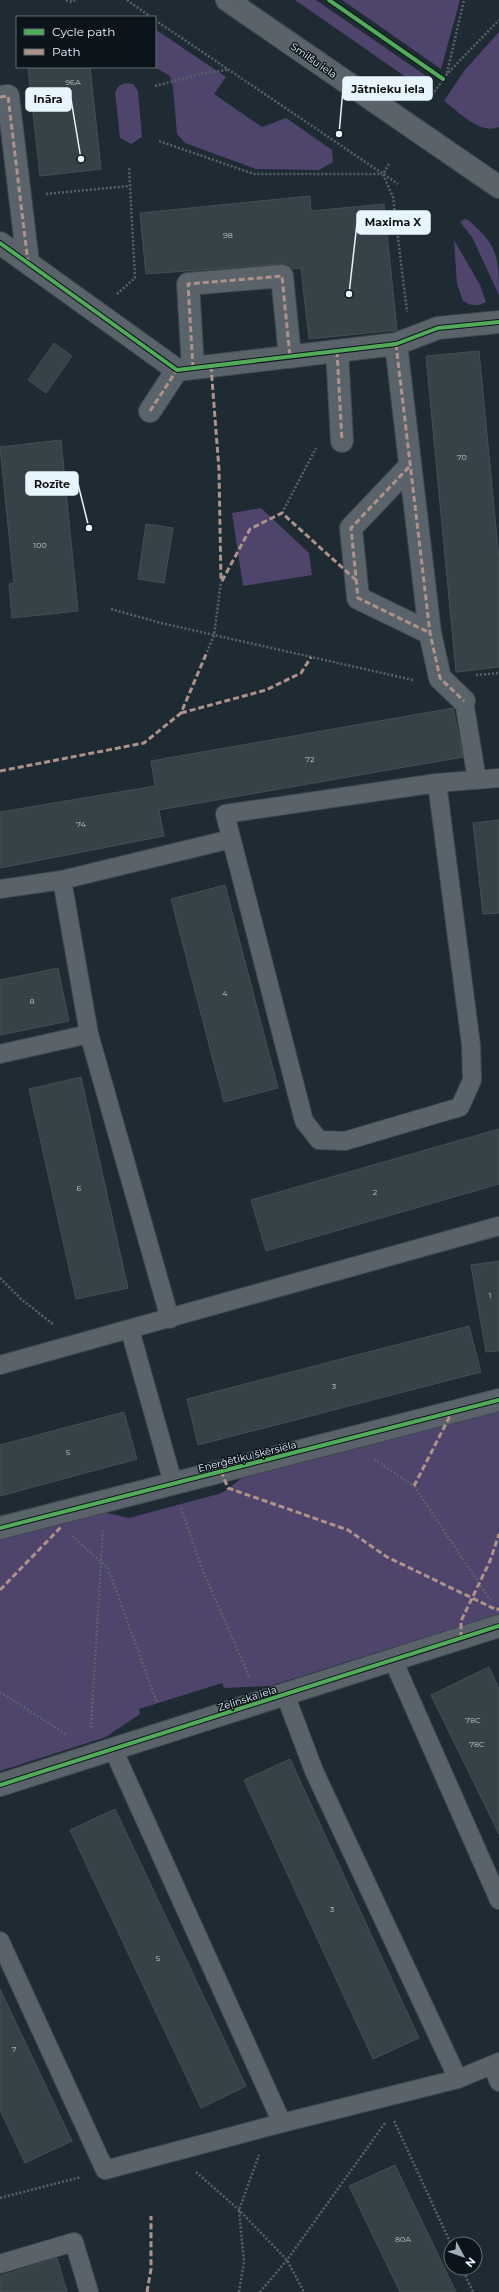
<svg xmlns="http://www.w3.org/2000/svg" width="499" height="2292" font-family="Montserrat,sans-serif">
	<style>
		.green { fill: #4e446c }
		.building { fill: #364247; stroke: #444f54 }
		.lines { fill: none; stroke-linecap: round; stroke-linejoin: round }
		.service-casing { stroke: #3e4850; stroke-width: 20 }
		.minor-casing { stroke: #3e4850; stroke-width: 24 }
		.tertiary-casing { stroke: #3e4850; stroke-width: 24 }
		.path { stroke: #596269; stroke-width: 2.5; stroke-dasharray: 2 2; stroke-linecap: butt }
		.service { stroke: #5a636a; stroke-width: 18 }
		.minor { stroke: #5a636a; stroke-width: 22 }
		.tertiary { stroke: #5a636a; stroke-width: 22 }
		.tram { stroke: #5b646b; stroke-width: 1 }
		.quiet { stroke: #af9288; stroke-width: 3; stroke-dasharray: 6 3; stroke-linecap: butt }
		.cycleway-casing { stroke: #0b141a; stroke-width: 6 }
		.cycleway { stroke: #51ab58; stroke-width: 4 }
		.labels { text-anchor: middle; stroke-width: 3; stroke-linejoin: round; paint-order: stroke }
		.number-label { font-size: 8px; fill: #bbc8d0 }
		.street-label { font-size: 10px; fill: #e7f5fe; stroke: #0b141a }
		.leader { fill: none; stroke: #e7f5fe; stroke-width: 1.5 }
		.callout-dot { fill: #e7f5fe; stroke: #0b141a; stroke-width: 1.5 }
		.callout { fill: #e7f5fe; stroke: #e7f5fe; stroke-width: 1.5 }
		.callout-label { font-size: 11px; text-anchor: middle; font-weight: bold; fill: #111 }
	</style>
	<rect width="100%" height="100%" fill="#1f2b33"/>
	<path class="green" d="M 295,0 L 316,0 L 432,80 L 426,91 Z
		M 342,0 L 460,0 L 441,69 Z
		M 155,29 L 226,77 L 214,94 L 262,127 L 286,118 L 332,150 L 333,162 L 319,170 L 256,169 L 185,143 L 177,134 L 173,88 L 170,76 L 154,67 Z
		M 499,32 L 499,127 C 480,135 459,112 444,101 L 464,71 Z
		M 125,83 L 133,84 L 138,91 L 142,137 L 131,144 L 120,138 L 115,92 L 119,86 Z
		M 464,219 L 468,220 C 498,245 499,257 499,295 L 472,237 L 460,222 Z
		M 454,240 L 480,285 L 486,302 C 477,307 472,306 463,301 L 457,284 Z
		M 261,508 L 309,553 L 312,575 L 243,586 L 232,513 Z
		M 499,1409 L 499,1614 L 270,1686 L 224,1688 L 222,1683 L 139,1709 L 140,1714 L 106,1737 L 0,1771 L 0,1535 L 98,1511 L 129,1518 L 222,1493 L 242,1478 Z"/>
	<path class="building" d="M 28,67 L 90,67 L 101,169 L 40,176 Z
		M 310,196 L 311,211 L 384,204 L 397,330 L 309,339 L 301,268 L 292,269 L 281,264 L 146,274 L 140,213 Z
		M 54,343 L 72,356 L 46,393 L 28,380 Z
		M 479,351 L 499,559 L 499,667 L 456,672 L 426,356 Z
		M 61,440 L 78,611 L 12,618 L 9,584 L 14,583 L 0,447 Z
		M 146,524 L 173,528 L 164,583 L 138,579 Z
		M 453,708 L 463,757 L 159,810 L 164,836 L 0,868 L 0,812 L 155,786 L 151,761 Z
		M 499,820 L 499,913 L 483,914 L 473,823 Z
		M 225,885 L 278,1088 L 224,1102 L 171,899 Z
		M 58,968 L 69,1021 L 0,1035 L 0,980 Z
		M 81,1077 L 128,1288 L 76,1299 L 29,1089 Z
		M 499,1129 L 499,1184 L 266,1251 L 251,1200 Z
		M 499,1261 L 499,1351 L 486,1352 L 471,1265 Z
		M 469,1326 L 481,1372 L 198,1445 L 187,1399 Z
		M 124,1412 L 137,1459 L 0,1496 L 0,1445 Z
		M 489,1667 L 499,1689 L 499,1834 L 431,1695 Z
		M 290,1759 L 419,2038 L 373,2059 L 244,1780 Z
		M 115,1809 L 246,2086 L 201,2108 L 70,1830 Z
		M 0,1989 L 72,2141 L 25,2163 L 0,2110 Z
		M 395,2165 L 456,2292 L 400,2292 L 349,2186 Z
		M 57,2258 L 67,2292 L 0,2292 L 0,2276 Z"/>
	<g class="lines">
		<g class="service-casing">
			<path id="service" d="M 464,701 L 477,780
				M 437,783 L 471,1045 L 472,1080 L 460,1107 L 345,1141 L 319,1140 L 304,1121 L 225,814 L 437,783 L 499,778
				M 62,880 L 89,1034 L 170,1319
				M 0,889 L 62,880 L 231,839
				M 0,1054 L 89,1034
				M 130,1330 L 173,1483
				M 0,1365 L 499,1226
				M 393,1660 L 499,1900
				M 285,1694 L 314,1771 L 458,2079
				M 113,1749 L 282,2123
				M 0,1941 L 105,2170 L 282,2123 L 458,2079 L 499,2062
				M 492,2065 L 499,2082
				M 0,2264 L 74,2242 L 89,2292"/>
		</g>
		<g class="minor-casing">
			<path id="minor" d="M 0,97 L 8,96 L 28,263
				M 0,243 L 177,370 L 396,344 L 438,328 L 499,322
				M 396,344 L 430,633 L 440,678 L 464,701
				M 337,351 L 342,441
				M 193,368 L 188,284 L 282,276 L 290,357
				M 150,411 L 177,370
				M 409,467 L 351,528 L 358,598 L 430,633
				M 0,1528 L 499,1400
				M 0,1785 L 499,1626"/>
		</g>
		<g class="tertiary-casing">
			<path id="tertiary" d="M 227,0 L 499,187"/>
		</g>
		<path class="path" d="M 66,0 L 72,2 L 75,0
			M 127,0 L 151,17
			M 155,20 L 398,184
			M 447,73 L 464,0
			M 155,86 L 200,74 L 227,70
			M 432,95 L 447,74 L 499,20
			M 159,141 L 254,174 L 382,174
			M 389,164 L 383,174 L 393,197 L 407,312
			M 46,194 L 129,186
			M 117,294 L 135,278 L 129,167
			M 282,513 L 316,448
			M 111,609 L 161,623 L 413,680
			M 207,652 L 214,635 L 221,582
			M 476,675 L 499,673
			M 0,1278 L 21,1299 L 54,1325
			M 374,1459 L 414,1486 L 491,1601
			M 181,1508 L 202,1569 L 250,1678
			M 72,1536 L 108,1568 L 157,1703
			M 0,1692 L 67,1735
			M 91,1728 L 103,1529
			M 394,2121 L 451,2244
			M 196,2172 L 239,2210 L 287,2260 L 304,2292
			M 0,2198 L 81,2177
			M 462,2268 L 473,2292
			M 239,2292 L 244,2262 L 239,2210 L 259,2155
			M 260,2292 L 287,2260 L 385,2123"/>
		<use href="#service" class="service"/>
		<use href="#minor" class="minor"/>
		<use href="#tertiary" class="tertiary"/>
		<path class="tram" d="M 215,0 L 499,196
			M 240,0 L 499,180"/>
		<path class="quiet" d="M 0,97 L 8,96 L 28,263
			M 396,344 L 430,633 L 440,678 L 464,701
			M 337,351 L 342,441
			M 211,366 L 219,470 L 221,582
			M 193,368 L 188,284 L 282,276 L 290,357
			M 150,411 L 177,370
			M 409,467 L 351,528 L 358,598 L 430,633
			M 222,581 L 250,529 L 282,513 L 357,581
			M 181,713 L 266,690 L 301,673 L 311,657
			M 0,771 L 144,743 L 181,713 L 207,652
			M 221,1471 L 228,1488 L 348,1530 L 387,1557 L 497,1610 L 499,1608
			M 414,1486 L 452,1412
			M 0,1590 L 61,1527
			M 461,1638 L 461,1621 L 490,1561 L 499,1534
			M 147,2292 L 151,2269 L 151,2216"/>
		<g class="cycleway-casing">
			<path id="cycleway" d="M 329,0 L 443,79
				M 0,243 L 177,370 L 396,344 L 438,328 L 499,322
				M 0,1528 L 499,1400
				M 0,1785 L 499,1626"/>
		</g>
		<use href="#cycleway" class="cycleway"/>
	</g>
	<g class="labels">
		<g class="number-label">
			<text x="73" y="85">96A</text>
			<text x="228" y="238">98</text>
			<text x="462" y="460">70</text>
			<text x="40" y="548">100</text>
			<text x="310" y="762">72</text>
			<text x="81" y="827">74</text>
			<text x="225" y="996">4</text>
			<text x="32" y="1004">8</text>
			<text x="79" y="1191">6</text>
			<text x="375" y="1195">2</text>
			<text x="490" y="1298">1</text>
			<text x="334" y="1389">3</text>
			<text x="68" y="1455">5</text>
			<text x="473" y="1723">78C</text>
			<text x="477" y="1747">78C</text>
			<text x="332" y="1912">3</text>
			<text x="158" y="1961">5</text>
			<text x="14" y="2052">7</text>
			<text x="403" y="2242">80A</text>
		</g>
		<g class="street-label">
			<text transform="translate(314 60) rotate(35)" y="4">Smilšu iela</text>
			<text transform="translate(247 1456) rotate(-14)" y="4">Enerģētiķu šķērsiela</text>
			<text transform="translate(247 1698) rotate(-18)" y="4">Zeļinska iela</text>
		</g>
	</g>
	<path class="leader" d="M339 134L343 89M81 159L71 99M349 294L357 223M89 528L78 484"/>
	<g class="callout-dot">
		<circle cx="339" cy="134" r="4"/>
		<circle cx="81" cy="159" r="4"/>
		<circle cx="349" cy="294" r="4"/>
		<circle cx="89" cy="528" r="4"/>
	</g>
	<g class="callout">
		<rect x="343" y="77" width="89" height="23" rx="4"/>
		<rect x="26" y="88" width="45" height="23" rx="4"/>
		<rect x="357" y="211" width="73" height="23" rx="4"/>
		<rect x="26" y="472" width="52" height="23" rx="4"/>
	</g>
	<g class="callout-label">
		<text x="388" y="93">Jātnieku iela</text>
		<text x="48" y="103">Ināra</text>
		<text x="393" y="226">Maxima X</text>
		<text x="52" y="488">Rozīte</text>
	</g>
	<rect x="16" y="16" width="140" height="52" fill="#0b141a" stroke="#636e75"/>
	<rect x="24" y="29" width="20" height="6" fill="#51ab58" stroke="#636e75"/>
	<text x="52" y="36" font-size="12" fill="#e7f5fe">Cycle path</text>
	<rect x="24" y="49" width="20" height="6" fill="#af9288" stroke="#636e75"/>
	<text x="52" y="56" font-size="12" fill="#e7f5fe">Path</text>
	<g transform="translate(463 2256) rotate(131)"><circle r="19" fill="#0b141a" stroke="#636e75"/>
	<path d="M0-3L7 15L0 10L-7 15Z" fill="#a1aeb7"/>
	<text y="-6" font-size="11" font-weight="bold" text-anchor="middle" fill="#e7f5fe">N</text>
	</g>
</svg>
